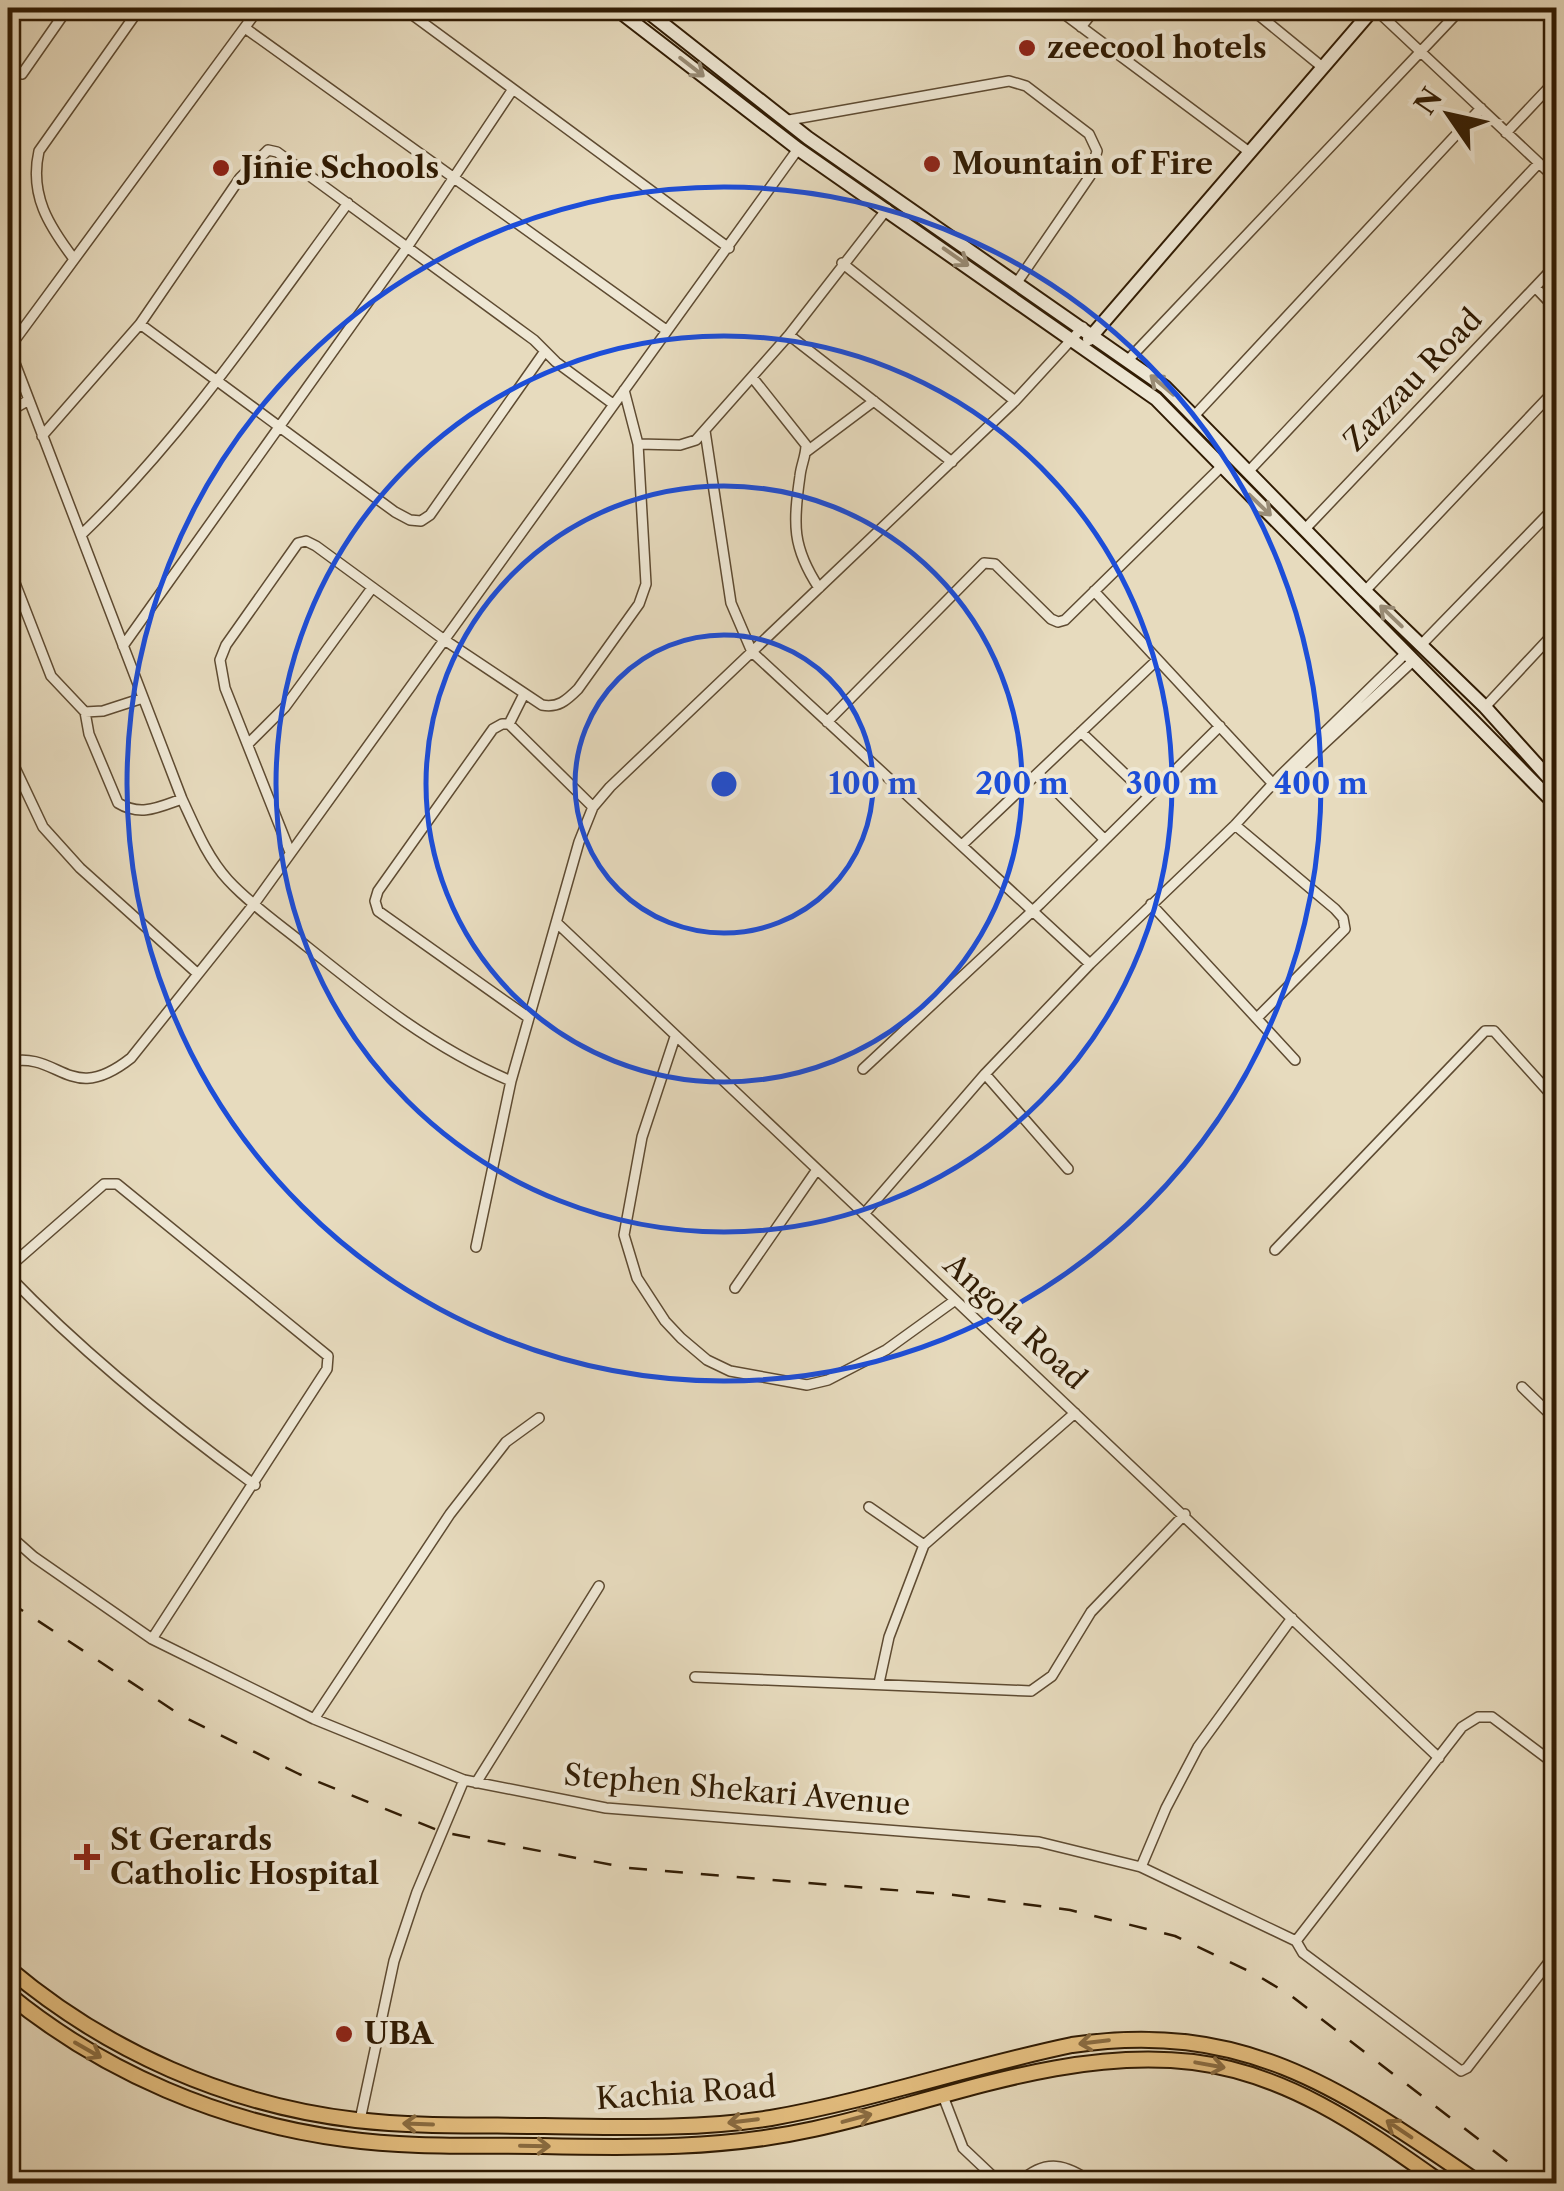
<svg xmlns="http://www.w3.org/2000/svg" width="1564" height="2191" font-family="'Libre Caslon Text',serif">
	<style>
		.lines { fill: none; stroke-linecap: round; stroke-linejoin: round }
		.street-casing { stroke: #5e4b32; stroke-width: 12 }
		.secondary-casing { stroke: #301b03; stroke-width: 16 }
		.primary-casing { stroke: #301b03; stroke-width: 18 }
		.street { stroke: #efe8d5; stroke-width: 9 }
		.secondary { stroke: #efe8d5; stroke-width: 12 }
		.primary { stroke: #e4be7f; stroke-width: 14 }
		.rail { stroke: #301b03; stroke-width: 2.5; stroke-dasharray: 18 18; stroke-linecap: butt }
		.oneway { stroke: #998c76 }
		.oneway2 { stroke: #8a6c41 }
		.ring { fill: none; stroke: #1d4ed8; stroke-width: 5 }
		.poi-dot { fill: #8f2418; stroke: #efe8d5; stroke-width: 4 }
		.labels { text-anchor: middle; stroke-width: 8; stroke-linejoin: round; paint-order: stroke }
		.poi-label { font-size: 30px; font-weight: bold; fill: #301b03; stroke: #efe8d5; text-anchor: start }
		.street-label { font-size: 30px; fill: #301b03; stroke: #efe8d5 }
		.centre { fill: #1d4ed8; stroke: #efe8d5; stroke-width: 5 }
		.ring-label { font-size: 30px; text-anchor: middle; font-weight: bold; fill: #1d4ed8; stroke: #efe8d5; stroke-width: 8; stroke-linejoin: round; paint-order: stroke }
	</style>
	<rect width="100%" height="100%" fill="#e7dbbe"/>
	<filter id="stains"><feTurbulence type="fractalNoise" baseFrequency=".002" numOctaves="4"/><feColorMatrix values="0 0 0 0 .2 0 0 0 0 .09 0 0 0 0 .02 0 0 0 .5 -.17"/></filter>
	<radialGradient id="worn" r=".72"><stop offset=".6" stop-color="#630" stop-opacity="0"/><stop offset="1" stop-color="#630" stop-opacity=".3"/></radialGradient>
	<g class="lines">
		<g class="street-casing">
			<path id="street" d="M 403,8 L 729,248
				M 1056,8 L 1248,151
				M 1250,8 L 1321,66
				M 1374,8 L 1556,179
				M 1081,27 L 1096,8
				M 245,28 L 666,330
				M 22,74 L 68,8
				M 789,120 L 1009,81 L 1026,86 L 1089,134 L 1097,151 L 1090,176 L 1018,281
				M 1506,133 L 1556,80
				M 74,259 C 49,226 29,195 39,151 L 140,8
				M 842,263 L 1015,401
				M 1535,287 L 1556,309
				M 140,324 L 395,512 L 410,520 L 421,521 L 430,515 L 545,351
				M 789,335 L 952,462
				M 8,345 L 182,799 C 195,827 207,857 228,880 C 250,904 279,924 305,945 C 371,998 433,1048 511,1081
				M 9,348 L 259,8
				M 1129,359 L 1462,8
				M 752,377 L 806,445 C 806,456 801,465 800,476 C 793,524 792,547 819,588
				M 8,412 L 29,400
				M 1195,415 L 1481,108
				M 705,431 L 731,603 L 752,652 L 1090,964
				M 42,436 L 140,324 L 240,178 L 268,150 L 277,152 L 534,340 L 556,362 L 613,404
				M 638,444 L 680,445 L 696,440 L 789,335 L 887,209
				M 806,452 L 874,401
				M 1248,472 L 1539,163
				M 1305,529 L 1556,265
				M 81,535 C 183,437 264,317 348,203
				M 8,565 L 51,676 L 85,712 L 89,734 L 118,803 C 141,817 159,807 182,799
				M 1094,591 L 1274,785
				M 1365,591 L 1556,389
				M 1421,645 L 1556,506
				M 123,646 L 408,246 L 513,89
				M 1485,707 L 1556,631
				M 85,712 L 103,711 L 143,698
				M 827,722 L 984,563 L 995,564 L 1051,619 L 1058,622 L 1065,620 L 1221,467
				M 509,724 L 502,724 L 493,729 L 378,891 L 375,901 L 378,911 L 529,1018
				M 509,724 L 593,807
				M 509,724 L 524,694
				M 1081,732 L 1148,796
				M 248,744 L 285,707 L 372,588
				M 8,753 L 43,827 L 80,868 L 198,974
				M 1038,773 L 1104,839
				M 1276,784 L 1284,781 L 1412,662
				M 1235,825 L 1335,909 L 1343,918 L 1345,929 L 1257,1018
				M 962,845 L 1157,660
				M 290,852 L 225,688 L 220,660 L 226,645 L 298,543 L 306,541 L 316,546 L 443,639 L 542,705 C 558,708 566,701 578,689 L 639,604 L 646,584 L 638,444 L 624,390
				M 1151,904 L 1295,1060
				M 557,923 L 1439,1758
				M 675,1037 L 642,1137 L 624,1235 L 637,1278 L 665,1321 L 681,1338 L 707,1360 L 730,1371 L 807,1385 L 828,1380 L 886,1350 L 954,1301
				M 8,1062 C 60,1050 69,1107 131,1058 L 254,904 L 798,149
				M 863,1069 L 1040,904 L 1220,726
				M 985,1074 L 1068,1169
				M 864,1214 L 985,1074 L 1090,964 L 1235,825 L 1280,776 L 1405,654
				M 476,1247 L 511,1081 L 579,842 L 593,807 L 610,787 L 1015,401 L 1083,327
				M 1275,1250 L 1485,1031 L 1494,1031 L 1556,1100
				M 8,1268 L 104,1184 L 117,1184 L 328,1356 L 327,1369 L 152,1639
				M 8,1275 C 83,1353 167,1421 255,1485
				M 735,1288 L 816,1171
				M 1522,1387 L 1556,1420
				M 869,1507 L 924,1545
				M 8,1534 L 34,1557 L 152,1639 L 314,1719 L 464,1780 L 606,1808 L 1039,1842 L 1141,1867 L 1296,1941 L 1303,1953 L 1461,2071 L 1467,2068 L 1556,1953
				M 695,1677 L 1031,1691 L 1052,1676 L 1091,1612 L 1185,1514
				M 879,1683 L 889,1637 L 924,1545 L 1075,1413
				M 314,1719 L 450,1514 L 506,1442 L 539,1418
				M 476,1783 L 599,1586
				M 1141,1867 L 1166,1808 L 1198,1747 L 1292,1618
				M 1296,1941 L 1462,1727 L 1478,1717 L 1492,1717 L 1556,1765
				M 943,2096 L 963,2148 L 1001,2184
				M 360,2120 L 394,1961 L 417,1892 L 464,1780
				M 1018,2184 C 1045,2157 1067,2164 1094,2184"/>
		</g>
		<g class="secondary-casing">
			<path id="secondary" d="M 615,8 L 798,149 L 1156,399 L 1556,805
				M 643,8 L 808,138 L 1165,387 L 1365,591 L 1485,707 L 1556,786
				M 1089,339 L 1374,8"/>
		</g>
		<g class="primary-casing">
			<path id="primary" d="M 8,1968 C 106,2051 228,2105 356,2120 C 418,2127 482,2125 544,2126 C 620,2127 696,2130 771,2118 C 872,2100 971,2066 1072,2045 C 1246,2019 1344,2091 1480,2184
				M 8,1994 C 103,2072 222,2123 345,2139 C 410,2148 477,2145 542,2146 C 634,2148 724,2149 814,2129 C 939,2102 1063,2047 1193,2062 C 1290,2074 1366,2130 1443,2184"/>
		</g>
		<use href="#street" class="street"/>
		<use href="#secondary" class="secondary"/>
		<use href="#primary" class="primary"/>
		<path class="rail" d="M 8,1601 L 182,1716 L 299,1774 L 442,1832 L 628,1868 L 954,1895 L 1070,1910 L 1175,1936 L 1255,1974 L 1290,1995 L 1537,2184"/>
	</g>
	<defs><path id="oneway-shaft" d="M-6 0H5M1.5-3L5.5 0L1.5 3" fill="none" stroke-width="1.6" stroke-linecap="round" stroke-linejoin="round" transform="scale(2.5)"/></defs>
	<g class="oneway">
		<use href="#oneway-shaft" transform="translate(692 67) rotate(38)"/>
		<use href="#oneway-shaft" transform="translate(956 257) rotate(35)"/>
		<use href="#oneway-shaft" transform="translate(1162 385) rotate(-140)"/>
		<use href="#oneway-shaft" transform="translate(1260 505) rotate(44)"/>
		<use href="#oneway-shaft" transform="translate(1391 616) rotate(-136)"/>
	</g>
	<g class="oneway2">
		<use href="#oneway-shaft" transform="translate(1094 2042) rotate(173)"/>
		<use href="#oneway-shaft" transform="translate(88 2050) rotate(30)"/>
		<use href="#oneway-shaft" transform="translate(1210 2065) rotate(10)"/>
		<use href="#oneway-shaft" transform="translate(857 2118) rotate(-15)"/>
		<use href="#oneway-shaft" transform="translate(743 2121) rotate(173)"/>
		<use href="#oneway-shaft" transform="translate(418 2124) rotate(-178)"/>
		<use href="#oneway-shaft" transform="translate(1399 2129) rotate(-146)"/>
		<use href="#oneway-shaft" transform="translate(535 2146) rotate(1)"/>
	</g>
	<g class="ring">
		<circle cx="724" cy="784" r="149"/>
		<circle cx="724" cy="784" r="298"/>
		<circle cx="724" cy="784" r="448"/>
		<circle cx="724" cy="784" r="597"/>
	</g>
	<g class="poi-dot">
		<circle cx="1027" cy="48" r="10"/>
		<circle cx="932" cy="164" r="10"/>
		<circle cx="221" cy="168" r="10"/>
		<path d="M82 1842h10v10h10v10h-10v10h-10v-10h-10v-10h10z"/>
		<circle cx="344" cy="2034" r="10"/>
	</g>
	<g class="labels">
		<g class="poi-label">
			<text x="1047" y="58">zeecool hotels</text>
			<text x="952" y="174">Mountain of Fire</text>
			<text x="241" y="178">Jinie Schools</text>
			<text x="110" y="1850">St Gerards<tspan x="110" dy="34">Catholic Hospital</tspan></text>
			<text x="364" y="2044">UBA</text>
		</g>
		<g class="street-label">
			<text transform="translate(1413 380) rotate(-46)" y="10">Zazzau Road</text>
			<text transform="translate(1015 1322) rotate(43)" y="10">Angola Road</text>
			<text transform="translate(737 1790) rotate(5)" y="10">Stephen Shekari Avenue</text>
			<text transform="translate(686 2093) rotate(-4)" y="10">Kachia Road</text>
		</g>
	</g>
	<circle cx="724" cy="784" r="15" class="centre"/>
	<g class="ring-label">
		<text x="873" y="794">100 m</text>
		<text x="1022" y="794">200 m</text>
		<text x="1172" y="794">300 m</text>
		<text x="1321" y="794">400 m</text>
	</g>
	<rect width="1564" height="2191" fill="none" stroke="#e7dbbe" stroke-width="40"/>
	<rect x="10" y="10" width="1544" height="2171" fill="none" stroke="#301b03" stroke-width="5"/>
	<rect x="20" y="20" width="1524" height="2151" fill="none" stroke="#301b03" stroke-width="2.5"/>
	<g transform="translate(1449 115) rotate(304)" stroke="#efe8d5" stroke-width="8" paint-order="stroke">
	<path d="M0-8L18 38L0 25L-18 38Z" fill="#301b03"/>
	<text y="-15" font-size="28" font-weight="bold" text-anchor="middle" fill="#301b03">N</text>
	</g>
	<rect width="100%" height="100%" filter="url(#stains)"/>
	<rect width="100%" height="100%" fill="url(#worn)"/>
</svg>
